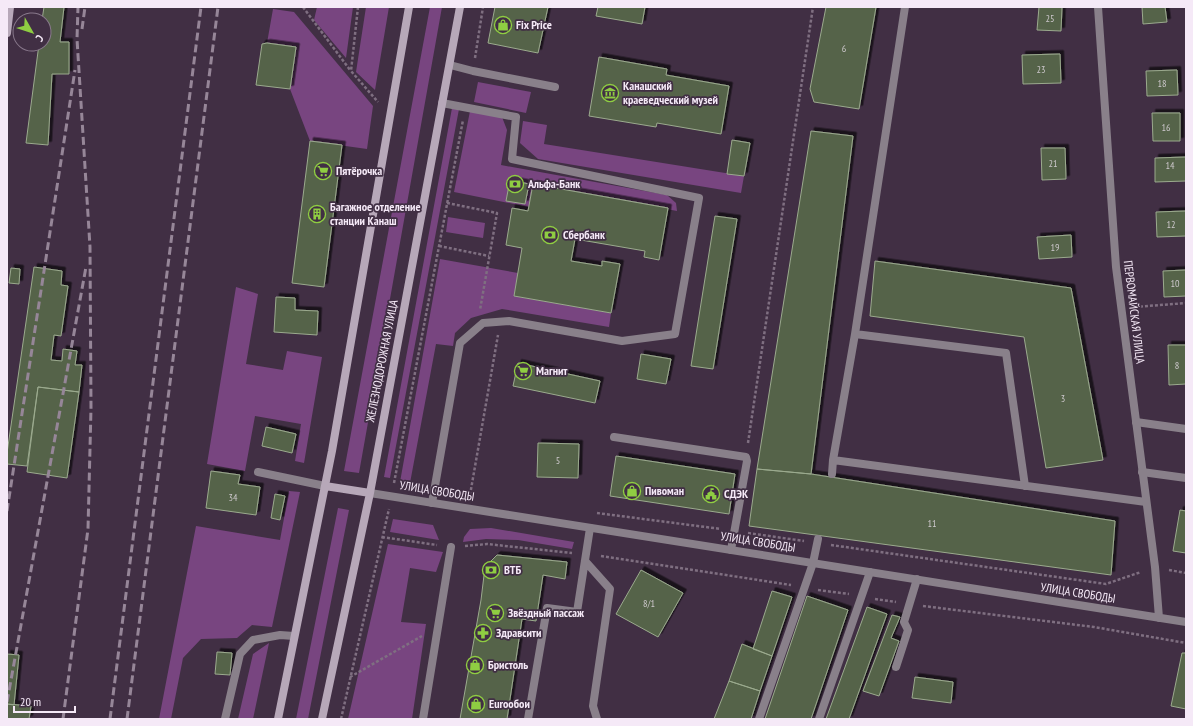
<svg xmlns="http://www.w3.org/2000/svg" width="1193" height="726" font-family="'PT Sans Narrow',sans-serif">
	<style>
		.green { fill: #784580 }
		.building { fill: #556349; stroke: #9baa8e; filter: url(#shadow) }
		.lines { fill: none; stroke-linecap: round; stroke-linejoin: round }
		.path { stroke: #7f6f81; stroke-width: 2.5; stroke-dasharray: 3 2; stroke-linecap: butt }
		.lane { stroke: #89808a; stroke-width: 8 }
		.street { stroke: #89808a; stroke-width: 8 }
		.secondary { stroke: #b7a8b9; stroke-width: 8 }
		.rail { stroke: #968698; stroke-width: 3; stroke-dasharray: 8 4; stroke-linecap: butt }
		.labels { text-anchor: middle; stroke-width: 3.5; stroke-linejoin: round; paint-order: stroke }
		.number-label { font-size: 10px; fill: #cdc8cc }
		.poi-label { font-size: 12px; font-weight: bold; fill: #f5e9f7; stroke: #412f44; text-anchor: start }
		.street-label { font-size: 12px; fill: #f5e9f7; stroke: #412f44 }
	</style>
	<defs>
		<filter id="shadow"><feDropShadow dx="3.5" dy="-3.5" stdDeviation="0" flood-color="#0009"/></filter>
	</defs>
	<rect width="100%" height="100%" fill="#412f44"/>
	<path class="green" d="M 317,7 L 353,7 L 346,58 L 314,20 Z
		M 366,7 L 389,7 L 375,90 L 356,72 Z
		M 430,7 L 442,7 L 359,473 L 344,471 Z
		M 273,9 L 294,12 L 373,106 L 367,149 L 310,141 L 290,89 L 296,47 L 267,43 Z
		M 478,82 L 531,92 L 526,113 L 474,102 Z
		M 452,108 L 459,109 L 390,478 L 384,477 Z
		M 470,111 L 502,117 L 507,130 L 501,165 L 667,195 L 676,203 L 677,211 L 533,184 L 529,207 L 454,192 Z
		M 523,121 L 547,125 L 544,144 L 744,176 L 741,193 L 538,159 L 520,143 Z
		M 448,217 L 485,223 L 483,238 L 446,232 Z
		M 440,259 L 518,273 L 514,296 L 611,313 L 609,327 L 502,309 L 471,318 L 455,333 L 453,346 L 436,344 L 410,483 L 400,482 Z
		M 236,287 L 258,294 L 246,364 L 283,370 L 287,351 L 322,357 L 304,463 L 295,461 L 301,424 L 255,416 L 245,471 L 207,464 Z
		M 289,491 L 300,492 L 272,627 L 252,625 L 237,638 L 201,639 L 183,658 L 171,719 L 159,719 L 196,526 L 280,540 Z
		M 338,508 L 349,510 L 308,719 L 296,719 Z
		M 393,519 L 433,525 L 439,540 L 390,532 Z
		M 491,528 L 574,542 L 572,549 L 518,540 L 486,539 L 463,542 L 464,537 L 470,529 Z
		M 388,544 L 443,552 L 436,572 L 410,568 L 401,622 L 426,624 L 412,719 L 348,719 Z
		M 269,643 L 253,719 L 238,719 L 253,654 Z"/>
	<path class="building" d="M 44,7 L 64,7 L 60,42 L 69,42 L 69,74 L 52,74 L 48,145 L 26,143 L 39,44 L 44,44 L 44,20 L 42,20 Z
		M 495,7 L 548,7 L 538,53 L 488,43 Z
		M 598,7 L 645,7 L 642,24 L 596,16 Z
		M 826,7 L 876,7 L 859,109 L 814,102 L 810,89 Z
		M 1039,7 L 1062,7 L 1061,31 L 1037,30 Z
		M 1142,7 L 1165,7 L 1167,22 L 1143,24 Z
		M 267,43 L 296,47 L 290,89 L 256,85 L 262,44 Z
		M 1060,54 L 1061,83 L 1023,84 L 1022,55 Z
		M 599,57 L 667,69 L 666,75 L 729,86 L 721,134 L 657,123 L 656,127 L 589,116 Z
		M 1177,70 L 1178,95 L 1147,96 L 1146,71 Z
		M 1152,113 L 1180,113 L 1180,141 L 1153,141 Z
		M 811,131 L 853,136 L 811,474 L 757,469 Z
		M 732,140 L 750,143 L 744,176 L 727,174 Z
		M 310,141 L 342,145 L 324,287 L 292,283 Z
		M 1041,148 L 1065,148 L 1066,179 L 1042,180 Z
		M 1186,157 L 1186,181 L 1155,182 L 1155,158 Z
		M 510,180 L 529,184 L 525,204 L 506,201 Z
		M 533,184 L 668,208 L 659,260 L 644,257 L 645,251 L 575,239 L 571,261 L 602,266 L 602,261 L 620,264 L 611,313 L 514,296 L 522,248 L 506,245 L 512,208 L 528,211 Z
		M 1186,211 L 1186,236 L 1157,237 L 1156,212 Z
		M 715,216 L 737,219 L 713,369 L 691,366 Z
		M 1071,235 L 1072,257 L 1039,259 L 1037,237 Z
		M 875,261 L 1071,288 L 1103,460 L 1046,468 L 1024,337 L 870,316 Z
		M 34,267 L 62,271 L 61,285 L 68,286 L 61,336 L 54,335 L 51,360 L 62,361 L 63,349 L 77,351 L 75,365 L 82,365 L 79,392 L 38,387 L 27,466 L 7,464 L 7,453 Z
		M 11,268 L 20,269 L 19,284 L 9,283 Z
		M 1186,270 L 1186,296 L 1164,297 L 1163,271 Z
		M 276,297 L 295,298 L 295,310 L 318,311 L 317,335 L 274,332 Z
		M 1168,345 L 1186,345 L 1186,384 L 1169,385 Z
		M 641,354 L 671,359 L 666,384 L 637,379 Z
		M 518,363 L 600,381 L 595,403 L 513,386 Z
		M 38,387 L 79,392 L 67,478 L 27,472 Z
		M 266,427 L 296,434 L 292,453 L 262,446 Z
		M 538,443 L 579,444 L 578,478 L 537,477 Z
		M 616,456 L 735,474 L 729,514 L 610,496 Z
		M 757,469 L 811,474 L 1115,521 L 1111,575 L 749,526 Z
		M 211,471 L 240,475 L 238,484 L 260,487 L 256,515 L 206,508 Z
		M 275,494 L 285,496 L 280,520 L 271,518 Z
		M 1180,510 L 1186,511 L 1186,553 L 1173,551 Z
		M 497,555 L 567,562 L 565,579 L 543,575 L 536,621 L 522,619 L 507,719 L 460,719 L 481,600 L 485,567 Z
		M 641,570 L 683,593 L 658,637 L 616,614 Z
		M 772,591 L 792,597 L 772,656 L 753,649 Z
		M 807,596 L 848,610 L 811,719 L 765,719 Z
		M 867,607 L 887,614 L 849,719 L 826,719 Z
		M 892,615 L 900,617 L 891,638 L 899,641 L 879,696 L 863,691 Z
		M 742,644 L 772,656 L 760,691 L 729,681 Z
		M 217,652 L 232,653 L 230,675 L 215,674 Z
		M 1182,653 L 1186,653 L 1186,709 L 1171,706 Z
		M 7,654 L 19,655 L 14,705 L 7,704 Z
		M 915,677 L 953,682 L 951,703 L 912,698 Z
		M 729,681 L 760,691 L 751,719 L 714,719 Z
		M 7,704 L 31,706 L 29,719 L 7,719 Z"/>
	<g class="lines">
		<path class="path" d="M 303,7 L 350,70
			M 358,7 L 351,71 L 378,102
			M 475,58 L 483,7
			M 447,203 L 497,213 L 480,310
			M 439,246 L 489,256
			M 1135,307 L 1186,303
			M 748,443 L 813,7
			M 394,483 L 463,120
			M 470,495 L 498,335
			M 597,513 L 721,529
			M 748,533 L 804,541
			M 382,537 L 437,545
			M 831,545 L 1106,584 L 1141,572
			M 465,546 L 487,544 L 572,553
			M 601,556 L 791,585
			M 1169,570 L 1186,573
			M 818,590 L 849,594
			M 875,599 L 896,602
			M 923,606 L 1094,627 L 1186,643
			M 350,677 L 422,636
			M 341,719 L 389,509"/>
		<path class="lane" d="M 905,7 L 855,334 L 833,460 L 1146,502
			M 450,65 L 473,71 L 555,87
			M 855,334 L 1006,353 L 1025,486
			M 1136,422 L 1186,429
			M 614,437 L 746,457 L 747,461 L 731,550
			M 258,472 L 325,486
			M 1142,472 L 1186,478
			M 832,474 L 833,460
			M 432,503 L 460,343 L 483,323 L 509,321 L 622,341 L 675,334 L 699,198 L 512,159 L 516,117 L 442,103
			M 585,561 L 610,589 L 593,706 L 597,719
			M 896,667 L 908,630 L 904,622 L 917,579
			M 225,719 L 240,654 L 253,640 L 280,635 L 294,636
			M 423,719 L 451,547
			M 528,719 L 547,608 L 577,612 L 590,528
			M 759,719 L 813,563 L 818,539
			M 819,719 L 870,572"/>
		<path class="street" d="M 1098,7 L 1116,267 L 1155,567 L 1159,618
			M 370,493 L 1186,622"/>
		<path class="secondary" d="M 7,33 L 10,7
			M 325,486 L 370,493
			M 278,719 L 332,451 L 409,7
			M 322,719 L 370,493 L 460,7"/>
		<path class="rail" d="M 82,29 L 85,7
			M 7,511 L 75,70
			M 7,702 L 86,267
			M 63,719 L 88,529 L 91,408 L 90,247 L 77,39 L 78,7
			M 110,719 L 201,7
			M 127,719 L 218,7"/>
	</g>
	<defs>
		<g id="shop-ring" transform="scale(0.9)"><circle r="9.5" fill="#412f44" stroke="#8fcd42" stroke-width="1.5"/><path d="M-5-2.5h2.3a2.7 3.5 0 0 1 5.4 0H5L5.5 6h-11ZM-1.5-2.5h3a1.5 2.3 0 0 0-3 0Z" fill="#8fcd42"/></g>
		<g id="museum-ring" transform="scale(0.9)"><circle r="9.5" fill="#412f44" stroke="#8fcd42" stroke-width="1.5"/><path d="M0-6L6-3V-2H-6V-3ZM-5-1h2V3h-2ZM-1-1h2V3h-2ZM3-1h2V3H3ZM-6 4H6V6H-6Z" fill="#8fcd42"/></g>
		<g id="supermarket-ring" transform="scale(0.9)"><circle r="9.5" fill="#412f44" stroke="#8fcd42" stroke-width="1.5"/><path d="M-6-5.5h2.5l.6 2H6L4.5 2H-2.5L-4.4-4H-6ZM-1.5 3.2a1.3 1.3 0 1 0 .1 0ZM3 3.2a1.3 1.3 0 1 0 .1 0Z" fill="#8fcd42"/></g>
		<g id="bank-ring" transform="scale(0.9)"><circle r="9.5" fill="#412f44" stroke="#8fcd42" stroke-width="1.5"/><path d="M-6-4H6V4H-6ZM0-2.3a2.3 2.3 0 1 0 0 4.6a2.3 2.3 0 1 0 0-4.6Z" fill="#8fcd42"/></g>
		<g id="building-ring" transform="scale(0.9)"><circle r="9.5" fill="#412f44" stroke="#8fcd42" stroke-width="1.5"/><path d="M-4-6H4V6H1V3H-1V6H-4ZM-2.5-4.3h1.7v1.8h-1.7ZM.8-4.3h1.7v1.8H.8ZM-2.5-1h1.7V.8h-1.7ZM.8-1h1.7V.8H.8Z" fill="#8fcd42"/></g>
		<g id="civic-ring" transform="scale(0.9)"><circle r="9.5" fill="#412f44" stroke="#8fcd42" stroke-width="1.5"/><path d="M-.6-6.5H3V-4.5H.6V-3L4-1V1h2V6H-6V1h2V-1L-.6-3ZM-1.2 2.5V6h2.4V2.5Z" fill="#8fcd42"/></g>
		<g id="pharmacy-ring" transform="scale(0.9)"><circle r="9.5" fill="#412f44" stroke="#8fcd42" stroke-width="1.5"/><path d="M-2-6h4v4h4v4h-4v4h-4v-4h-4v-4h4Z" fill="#8fcd42"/></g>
	</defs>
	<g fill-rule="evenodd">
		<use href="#shop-ring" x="503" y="25"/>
		<use href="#museum-ring" x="610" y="93"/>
		<use href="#supermarket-ring" x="323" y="171"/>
		<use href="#bank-ring" x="515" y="184"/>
		<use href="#building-ring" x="317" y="214"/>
		<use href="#bank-ring" x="550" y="235"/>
		<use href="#supermarket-ring" x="523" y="371"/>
		<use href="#shop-ring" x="632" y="491"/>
		<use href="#civic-ring" x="711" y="494"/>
		<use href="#bank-ring" x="491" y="570"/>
		<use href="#supermarket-ring" x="495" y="613"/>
		<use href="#pharmacy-ring" x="483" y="633"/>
		<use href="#shop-ring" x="475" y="665"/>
		<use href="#shop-ring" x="476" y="704"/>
	</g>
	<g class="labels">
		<g class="number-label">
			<text x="1050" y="22">25</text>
			<text x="844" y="52">6</text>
			<text x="1041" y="73">23</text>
			<text x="1162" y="87">18</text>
			<text x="1166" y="131">16</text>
			<text x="1053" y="167">21</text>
			<text x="1170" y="169">14</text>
			<text x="1171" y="228">12</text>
			<text x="1055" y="251">19</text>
			<text x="1175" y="287">10</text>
			<text x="1177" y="369">8</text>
			<text x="1063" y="402">3</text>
			<text x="558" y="464">5</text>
			<text x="233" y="501">34</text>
			<text x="932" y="527">11</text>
			<text x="649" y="607">8/1</text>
		</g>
		<g class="poi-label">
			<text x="516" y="29">Fix Price</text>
			<text x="623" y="90">Канашский<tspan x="623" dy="14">краеведческий музей</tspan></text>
			<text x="336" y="175">Пятёрочка</text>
			<text x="528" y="188">Альфа-Банк</text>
			<text x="330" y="211">Багажное отделение<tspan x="330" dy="14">станции Канаш</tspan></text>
			<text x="563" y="239">Сбербанк</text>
			<text x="536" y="375">Магнит</text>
			<text x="645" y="495">Пивоман</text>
			<text x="724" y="498">СДЭК</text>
			<text x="504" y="574">ВТБ</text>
			<text x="508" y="617">Звёздный пассаж</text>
			<text x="496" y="637">Здравсити</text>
			<text x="488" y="669">Бристоль</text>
			<text x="489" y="708">Euroобои</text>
		</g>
		<g class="street-label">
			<text transform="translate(1134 312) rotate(83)" y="4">ПЕРВОМАЙСКАЯ УЛИЦА</text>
			<text transform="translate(382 361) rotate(-79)" y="4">ЖЕЛЕЗНОДОРОЖНАЯ УЛИЦА</text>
			<text transform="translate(437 491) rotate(9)" y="4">УЛИЦА СВОБОДЫ</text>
			<text transform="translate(758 542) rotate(9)" y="4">УЛИЦА СВОБОДЫ</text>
			<text transform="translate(1078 593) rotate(9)" y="4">УЛИЦА СВОБОДЫ</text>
		</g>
	</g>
	<rect width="1193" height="726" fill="none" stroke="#f5e9f7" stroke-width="16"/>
	<g transform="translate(32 32) rotate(129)"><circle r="19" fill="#412f44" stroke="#89798c"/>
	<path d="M0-3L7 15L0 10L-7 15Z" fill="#8fcd42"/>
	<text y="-6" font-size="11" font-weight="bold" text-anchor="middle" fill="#f5e9f7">С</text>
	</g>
	<path d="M14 706v6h61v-6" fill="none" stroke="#f5e9f7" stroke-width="2"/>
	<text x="20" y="706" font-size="12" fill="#f5e9f7" stroke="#412f44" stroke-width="3" paint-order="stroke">20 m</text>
</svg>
